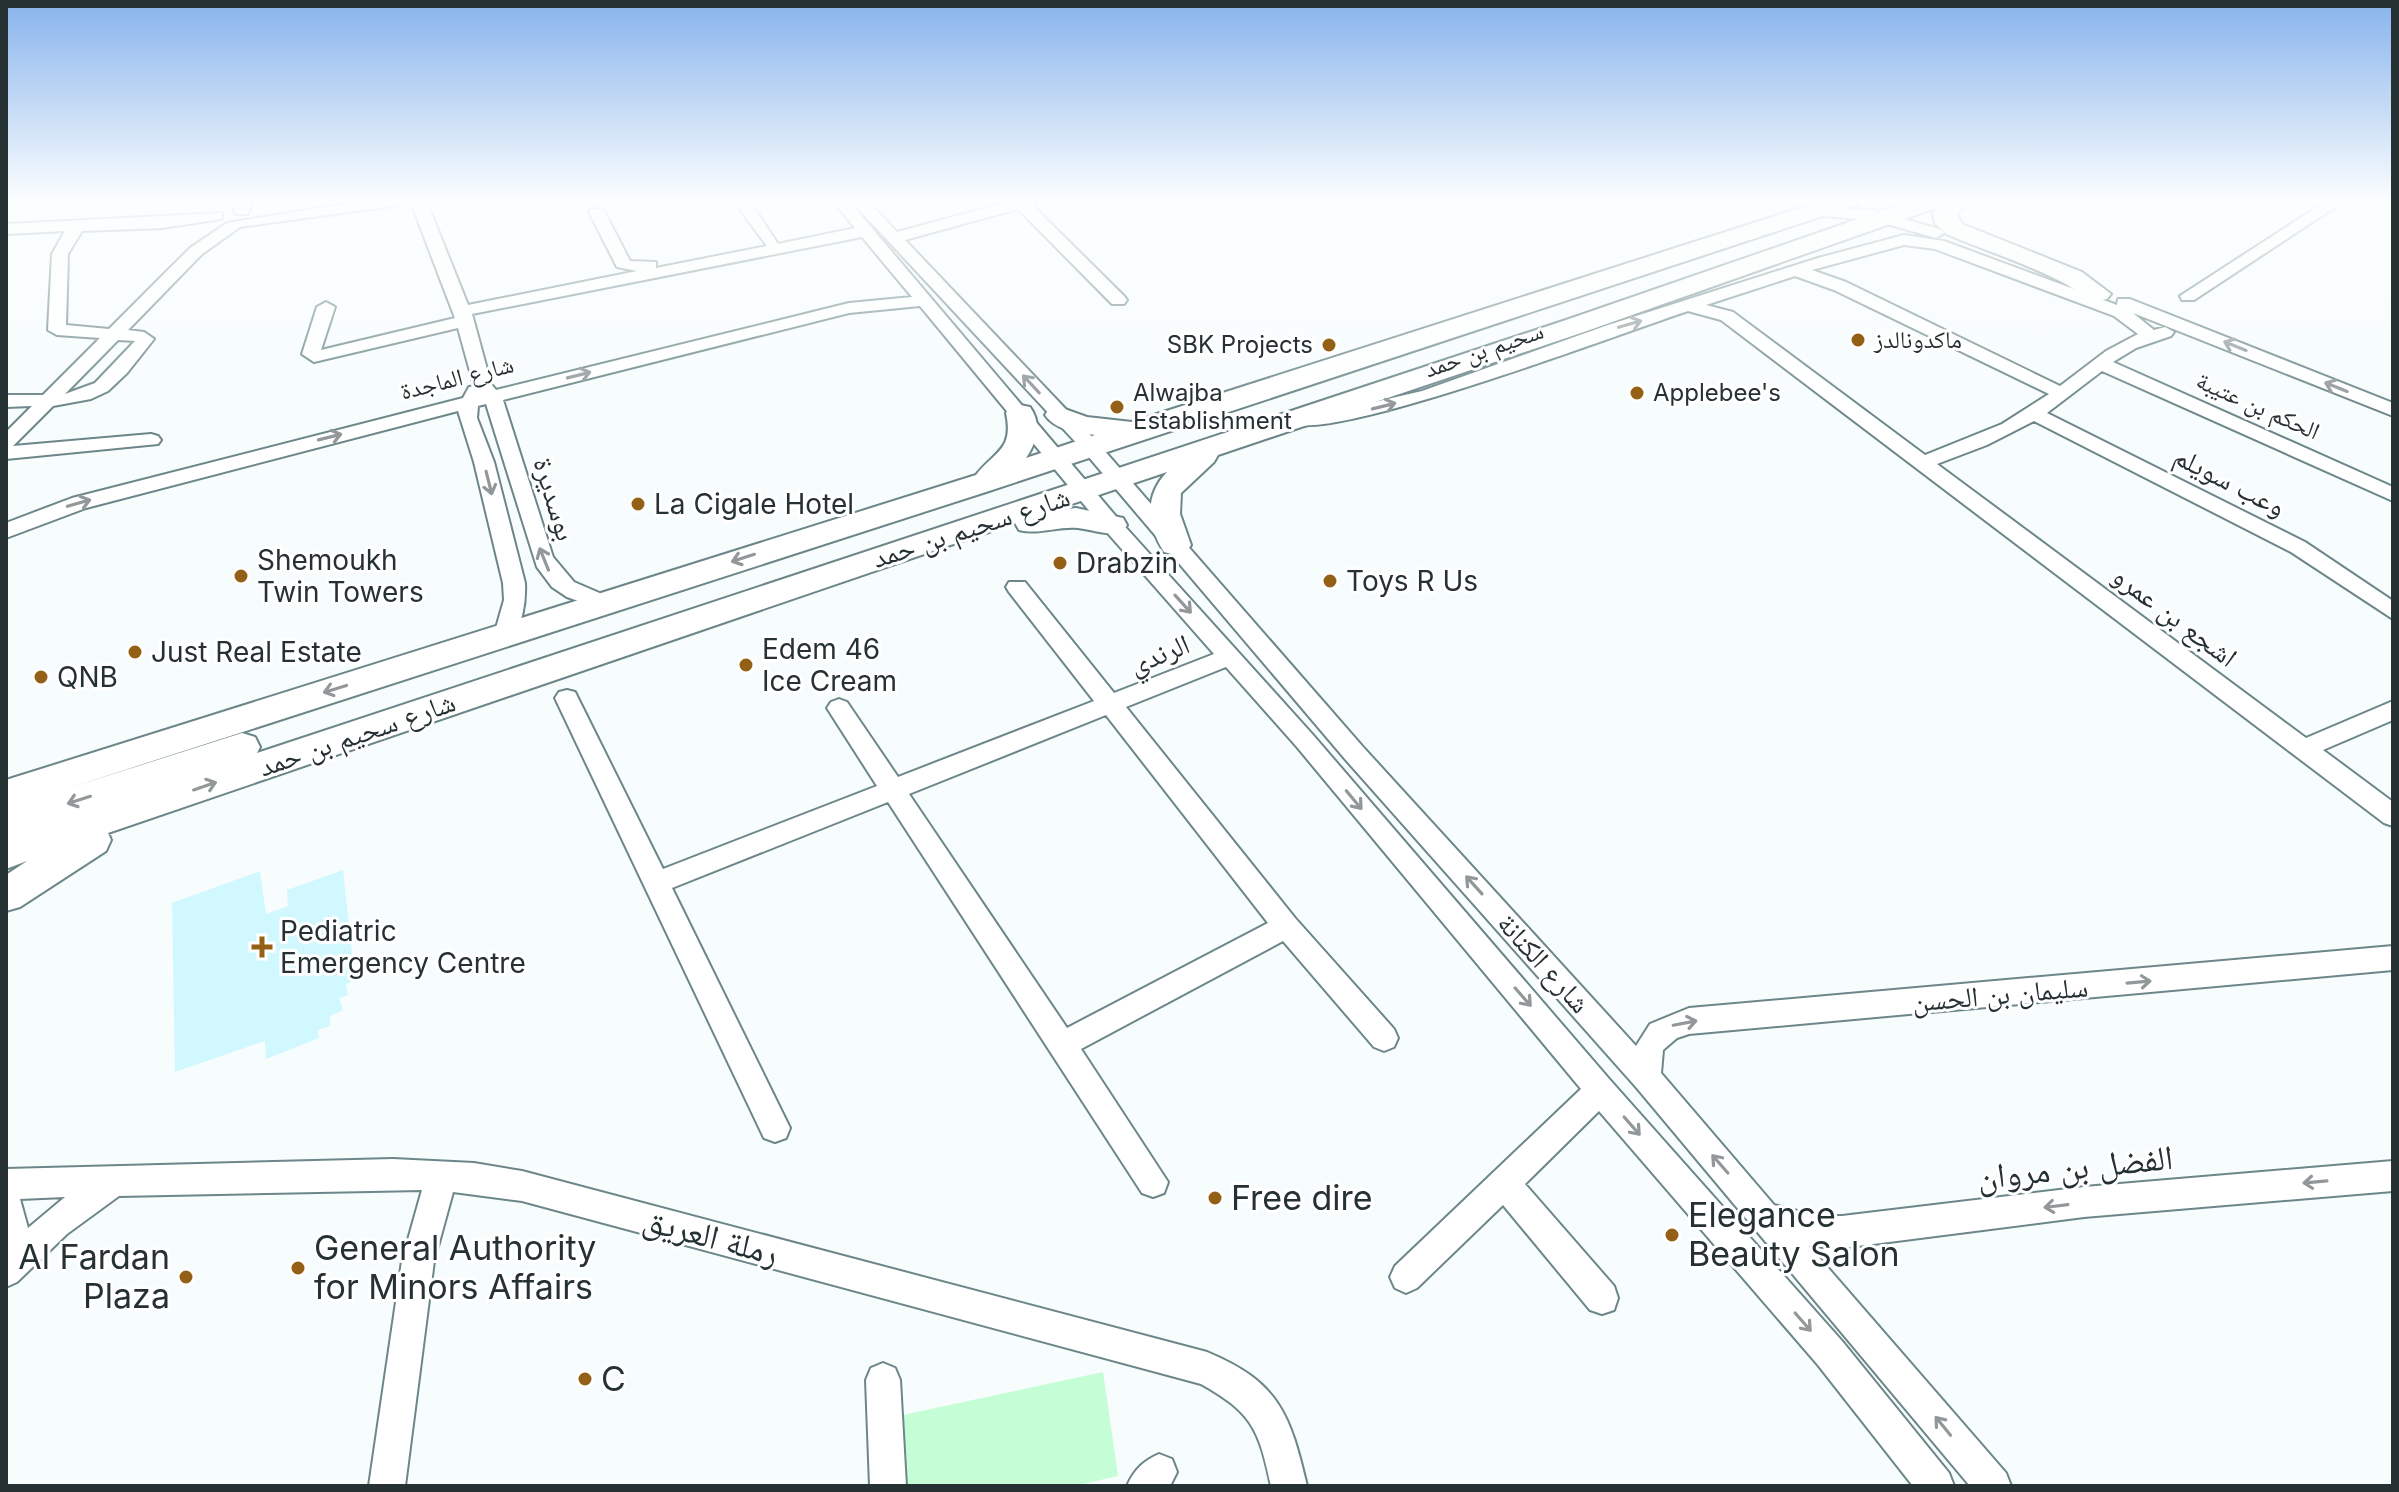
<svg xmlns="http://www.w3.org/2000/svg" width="2399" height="1492" font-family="Inter,'Noto Naskh Arabic',sans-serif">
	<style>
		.built { fill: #d2f8ff }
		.green { fill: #c5fed6 }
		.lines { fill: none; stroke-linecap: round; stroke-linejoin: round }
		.minor-casing { stroke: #6c868a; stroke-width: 4 }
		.highway-casing { stroke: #6c868a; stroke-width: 4 }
		.minor { fill: #fff; fill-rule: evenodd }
		.highway { fill: #fff; fill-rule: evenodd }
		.oneway { stroke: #929899 }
		.poi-dot { fill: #946015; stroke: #fff; stroke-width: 3 }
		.labels { text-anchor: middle; stroke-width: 6; stroke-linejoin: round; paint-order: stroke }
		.far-poi-label { font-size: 24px; fill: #263133; stroke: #fff; text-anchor: start }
		.far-street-label { font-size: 24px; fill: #263133; stroke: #fff }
		.street-label { font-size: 28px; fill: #263133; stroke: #fff }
		.poi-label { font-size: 28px; fill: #263133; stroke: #fff; text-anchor: start }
		.near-street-label { font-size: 34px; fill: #263133; stroke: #fff }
		.near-poi-label { font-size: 34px; fill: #263133; stroke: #fff; text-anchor: start }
	</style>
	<rect width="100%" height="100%" fill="#f7fcfd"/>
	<path class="built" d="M 343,870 L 355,980 L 346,984 L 348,995 L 339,998 L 343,1010 L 330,1016 L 330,1026 L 318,1030 L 319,1038 L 266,1059 L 265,1041 L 175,1072 L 172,903 L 260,871 L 266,914 L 288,906 L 287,890 Z"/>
	<path class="green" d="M 1103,1372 L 1118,1476 L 1074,1486 L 906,1486 L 903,1415 Z"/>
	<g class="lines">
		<g class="minor-casing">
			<path id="minor" d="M 237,200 L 253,200 L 248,214 L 236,214 L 234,211 Z
				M 369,200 L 409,200 L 401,205 L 240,227 L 202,254 L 128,330 L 144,332 L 154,339 L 127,373 L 108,391 L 91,399 L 53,406 L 13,446 L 151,434 L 158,436 L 161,440 L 158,444 L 6,459 L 6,432 L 32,406 L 6,407 L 6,395 L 43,395 L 100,338 L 57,335 L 48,330 L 52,254 L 65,231 L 6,234 L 6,224 L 222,213 L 222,219 L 162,228 L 82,231 L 68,254 L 66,325 L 109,329 L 190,248 L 227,223 ZM 118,340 L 135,341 L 95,383 L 65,394 Z
				M 410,200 L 426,200 L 468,305 L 637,271 L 617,267 L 589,212 L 591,209 L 603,209 L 630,261 L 656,262 L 656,268 L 767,246 L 733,200 L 749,200 L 778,244 L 855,228 L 832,200 L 848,200 L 1119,520 L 1313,735 L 1610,1080 L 1842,1341 L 1949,1473 L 1954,1486 L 1913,1486 L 1818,1365 L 1599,1111 L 1525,1184 L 1614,1286 L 1618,1298 L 1614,1310 L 1602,1314 L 1590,1310 L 1503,1205 L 1417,1288 L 1406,1293 L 1395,1288 L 1390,1277 L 1395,1266 L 1581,1089 L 1297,747 L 1226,667 L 1126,707 L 1295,918 L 1394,1029 L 1398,1038 L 1394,1047 L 1384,1051 L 1374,1047 L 1283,941 L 1081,1049 L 1168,1182 L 1164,1193 L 1153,1197 L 1142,1193 L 888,802 L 672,888 L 790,1128 L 786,1138 L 775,1142 L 764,1138 L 555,698 L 559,692 L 567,690 L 575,692 L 663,869 L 877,786 L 827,708 L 831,702 L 839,699 L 847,702 L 898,777 L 1094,701 L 1009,592 L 1006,587 L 1009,582 L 1025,582 L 1114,693 L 1214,654 L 1105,530 L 920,306 L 849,313 L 503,400 L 553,557 L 574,582 L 611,598 L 614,603 L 611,608 L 603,610 L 567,597 L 552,587 L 537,567 L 486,404 L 478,406 L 477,418 L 494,462 L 525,583 C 526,602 522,623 513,641 L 497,641 L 494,635 L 504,600 L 503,583 L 474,462 L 458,411 L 86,508 L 6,538 L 6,523 L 72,498 L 463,398 L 469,387 L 474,386 L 458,328 L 314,362 L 302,354 L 317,307 L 326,302 L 335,307 L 321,350 L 455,318 ZM 862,237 L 912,297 L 849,303 L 496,390 L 491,384 L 472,314 ZM 1106,715 L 1268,923 L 1067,1028 L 909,794 Z
				M 850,200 L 867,200 L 897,232 L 1015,200 L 1040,200 L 1032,205 L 1124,296 L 1127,300 L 1124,304 L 1112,304 L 1018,209 L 905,240 L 1096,441 L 1363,747 L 1636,1046 L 1650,1024 L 1689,1008 L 2393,946 L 2393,970 L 1689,1034 L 1677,1038 L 1663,1050 L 1661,1073 L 1774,1205 L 1817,1216 L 1842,1216 L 2084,1187 L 2393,1161 L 2393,1191 L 2084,1217 L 1842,1248 L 1809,1246 L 2006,1473 L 2011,1486 L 1970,1486 L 1636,1087 L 1345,759 L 1082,449 Z
				M 2328,200 L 2346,200 L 2194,300 L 2182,300 L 2180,296 Z
				M 1816,207 L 1874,210 L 1942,230 L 1944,233 L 1936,238 L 1873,220 L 1810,215 L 1810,209 Z
				M 1904,235 L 1944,241 L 2117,305 L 2118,299 L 2130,299 L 2393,403 L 2393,416 L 2133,313 L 2154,330 L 2165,327 L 2174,332 L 2171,336 L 2136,348 L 2113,362 L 2393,487 L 2393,501 L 2102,371 L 2047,413 L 2305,542 L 2393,601 L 2393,619 L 2291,552 L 2034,421 L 1987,445 L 1937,464 L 2306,738 L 2393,701 L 2393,720 L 2323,750 L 2393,802 L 2393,826 L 2384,823 L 1721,320 L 1688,311 C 1638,327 1315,450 1289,421 L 1298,415 L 1336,411 L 1422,391 L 1608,325 L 1818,258 ZM 1904,245 L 1935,249 L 2114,316 L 2138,334 L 2106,351 L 2060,386 L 1846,282 L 1812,270 ZM 1795,276 L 1834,290 L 2049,394 L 2002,424 L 1925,455 L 1733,312 L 1706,305 Z
				M 393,1159 L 474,1163 L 522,1171 L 1207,1352 C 1279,1382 1290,1414 1307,1486 L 1271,1486 C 1259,1430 1253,1413 1201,1384 L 522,1201 L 453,1192 L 434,1261 L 405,1486 L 369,1486 L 402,1261 L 422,1190 L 119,1196 L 67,1234 L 17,1282 L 6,1287 L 6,1169 ZM 65,1197 L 28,1228 L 20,1199 Z
				M 883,1363 L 895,1368 L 900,1380 L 906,1486 L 870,1486 L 866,1380 L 871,1368 Z
				M 1159,1454 L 1172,1459 L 1177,1472 L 1170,1486 L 1127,1486 C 1134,1470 1143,1461 1159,1454 Z"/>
		</g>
		<g class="highway-casing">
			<path id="highway" d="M 1825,200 L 1860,200 L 1856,205 L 989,491 L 69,788 L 242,733 L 255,737 L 260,747 L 257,753 L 1566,320 L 1913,200 L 1969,200 L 1957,214 L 1962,224 L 2082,272 L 2111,294 L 2107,299 C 2088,304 2078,290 2062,282 C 2025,263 1984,250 1946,234 L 1935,223 L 1933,213 L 1938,207 L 1584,332 L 1218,455 L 1214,462 L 1181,493 L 1180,514 L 1191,545 L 1186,552 L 1175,555 L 1164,552 C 1147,525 1144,496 1167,472 L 1051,511 L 1076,508 L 1123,518 L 1127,525 L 1123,532 C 1107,536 1094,530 1078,528 C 1058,526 1039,535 1019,530 L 1015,523 L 108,833 L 111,840 L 106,851 L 20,907 L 6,911 L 6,875 L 27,861 L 6,869 L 6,780 L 976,475 C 995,451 1014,450 1006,413 L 1010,407 L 1020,405 L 1030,407 C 1042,424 1037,442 1026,458 L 1095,435 C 1078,433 1055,430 1045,415 L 1049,409 L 1059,407 L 1087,417 L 1132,422 Z"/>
		</g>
		<use href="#minor" class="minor"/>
		<use href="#highway" class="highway"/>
	</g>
	<defs><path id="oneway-shaft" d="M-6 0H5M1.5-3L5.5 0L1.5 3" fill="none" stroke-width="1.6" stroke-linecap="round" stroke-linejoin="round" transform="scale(2)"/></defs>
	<g class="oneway">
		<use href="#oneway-shaft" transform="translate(1630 324) rotate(-16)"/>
		<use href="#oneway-shaft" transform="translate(2235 346) rotate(-158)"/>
		<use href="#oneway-shaft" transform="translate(579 375) rotate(-14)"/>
		<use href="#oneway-shaft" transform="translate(1031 384) rotate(-133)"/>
		<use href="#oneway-shaft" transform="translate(2336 387) rotate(-158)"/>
		<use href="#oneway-shaft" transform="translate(1384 406) rotate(-14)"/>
		<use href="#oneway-shaft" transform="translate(330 437) rotate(-14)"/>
		<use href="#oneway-shaft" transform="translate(489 483) rotate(76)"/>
		<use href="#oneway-shaft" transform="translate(79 503) rotate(-16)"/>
		<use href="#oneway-shaft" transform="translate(743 558) rotate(162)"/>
		<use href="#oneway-shaft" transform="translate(544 559) rotate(-112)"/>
		<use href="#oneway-shaft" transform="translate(1183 604) rotate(48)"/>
		<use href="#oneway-shaft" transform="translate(335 689) rotate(163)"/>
		<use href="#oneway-shaft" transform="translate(205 786) rotate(-19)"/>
		<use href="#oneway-shaft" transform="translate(79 800) rotate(162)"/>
		<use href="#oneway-shaft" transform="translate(1354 800) rotate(50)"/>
		<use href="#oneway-shaft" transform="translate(1474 885) rotate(-132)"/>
		<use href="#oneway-shaft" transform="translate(2139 982) rotate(-5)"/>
		<use href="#oneway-shaft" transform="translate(1523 997) rotate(49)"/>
		<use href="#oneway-shaft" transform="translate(1685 1023) rotate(-11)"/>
		<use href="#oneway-shaft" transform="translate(1632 1126) rotate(49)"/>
		<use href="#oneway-shaft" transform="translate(1720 1164) rotate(-131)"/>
		<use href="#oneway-shaft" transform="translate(2315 1182) rotate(175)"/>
		<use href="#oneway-shaft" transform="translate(2056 1206) rotate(173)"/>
		<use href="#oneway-shaft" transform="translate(1803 1322) rotate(49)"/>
		<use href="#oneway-shaft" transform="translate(1943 1426) rotate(-129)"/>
	</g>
	<linearGradient id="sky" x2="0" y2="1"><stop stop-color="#87b3ec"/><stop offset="0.49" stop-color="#fbfefe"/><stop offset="1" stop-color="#fbfefe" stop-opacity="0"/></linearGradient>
	<rect width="2399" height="409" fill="url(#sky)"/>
	<g class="poi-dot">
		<circle cx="1858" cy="340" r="8"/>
		<circle cx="1329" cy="345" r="8"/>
		<circle cx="1637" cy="393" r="8"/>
		<circle cx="1117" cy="407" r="8"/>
		<circle cx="638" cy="504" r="8"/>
		<circle cx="1060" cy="563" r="8"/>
		<circle cx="241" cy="576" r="8"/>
		<circle cx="1330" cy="581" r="8"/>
		<circle cx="135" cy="652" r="8"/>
		<circle cx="746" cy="665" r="8"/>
		<circle cx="41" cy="677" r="8"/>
		<path d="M258 935h8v8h8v8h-8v8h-8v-8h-8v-8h8z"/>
		<circle cx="1215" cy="1198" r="8"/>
		<circle cx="1672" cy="1235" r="8"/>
		<circle cx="298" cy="1268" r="8"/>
		<circle cx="186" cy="1277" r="8"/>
		<circle cx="585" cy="1379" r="8"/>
	</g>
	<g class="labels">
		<g class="far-poi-label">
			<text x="1874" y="348">ماكدونالدز</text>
			<text x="1313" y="353" text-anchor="end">SBK Projects</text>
			<text x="1133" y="401">Alwajba<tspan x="1133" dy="28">Establishment</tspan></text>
			<text x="1653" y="401">Applebee's</text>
		</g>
		<g class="far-street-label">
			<text transform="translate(1484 350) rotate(-19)" y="8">سحيم بن حمد</text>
			<text transform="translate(457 378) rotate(-14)" y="8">شارع الماجدة</text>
			<text transform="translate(2258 406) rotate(24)" y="8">الحكم بن عتيبة</text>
		</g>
		<g class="street-label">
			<text transform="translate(2230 481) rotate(27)" y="10">وعب سويلم</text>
			<text transform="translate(555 499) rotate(73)" y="10">بوسديرة</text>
			<text transform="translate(971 527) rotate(-18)" y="10">شارع سحيم بن حمد</text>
			<text transform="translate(2175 616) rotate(37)" y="10">اشجع بن عمرو</text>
			<text transform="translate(1159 654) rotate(-22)" y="10">الرندي</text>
			<text transform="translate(357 734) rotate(-19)" y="10">شارع سحيم بن حمد</text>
			<text transform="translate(1544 963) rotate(48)" y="10">شارع الكنانة</text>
			<text transform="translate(2000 994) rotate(-5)" y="10">سليمان بن الحسن</text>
		</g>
		<g class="poi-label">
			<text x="654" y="514">La Cigale Hotel</text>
			<text x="257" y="570">Shemoukh<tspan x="257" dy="32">Twin Towers</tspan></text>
			<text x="1076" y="573">Drabzin</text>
			<text x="1346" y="591">Toys R Us</text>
			<text x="762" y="659">Edem 46<tspan x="762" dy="32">Ice Cream</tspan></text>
			<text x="151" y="662">Just Real Estate</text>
			<text x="57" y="687">QNB</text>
			<text x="280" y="941">Pediatric<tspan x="280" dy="32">Emergency Centre</tspan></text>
		</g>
		<g class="near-street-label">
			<text transform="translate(2075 1167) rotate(-6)" y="12">الفضل بن مروان</text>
			<text transform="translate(711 1236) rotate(15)" y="12">رملة العريق</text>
		</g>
		<g class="near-poi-label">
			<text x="1231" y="1210">Free dire</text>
			<text x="1688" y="1227">Elegance<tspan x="1688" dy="39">Beauty Salon</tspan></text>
			<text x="314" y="1260">General Authority<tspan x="314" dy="39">for Minors Affairs</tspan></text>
			<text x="170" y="1269" text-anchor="end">Al Fardan<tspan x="170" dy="39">Plaza</tspan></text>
			<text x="601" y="1391">C</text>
		</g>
	</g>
	<rect width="2399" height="1492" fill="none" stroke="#263133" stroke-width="16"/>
</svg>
